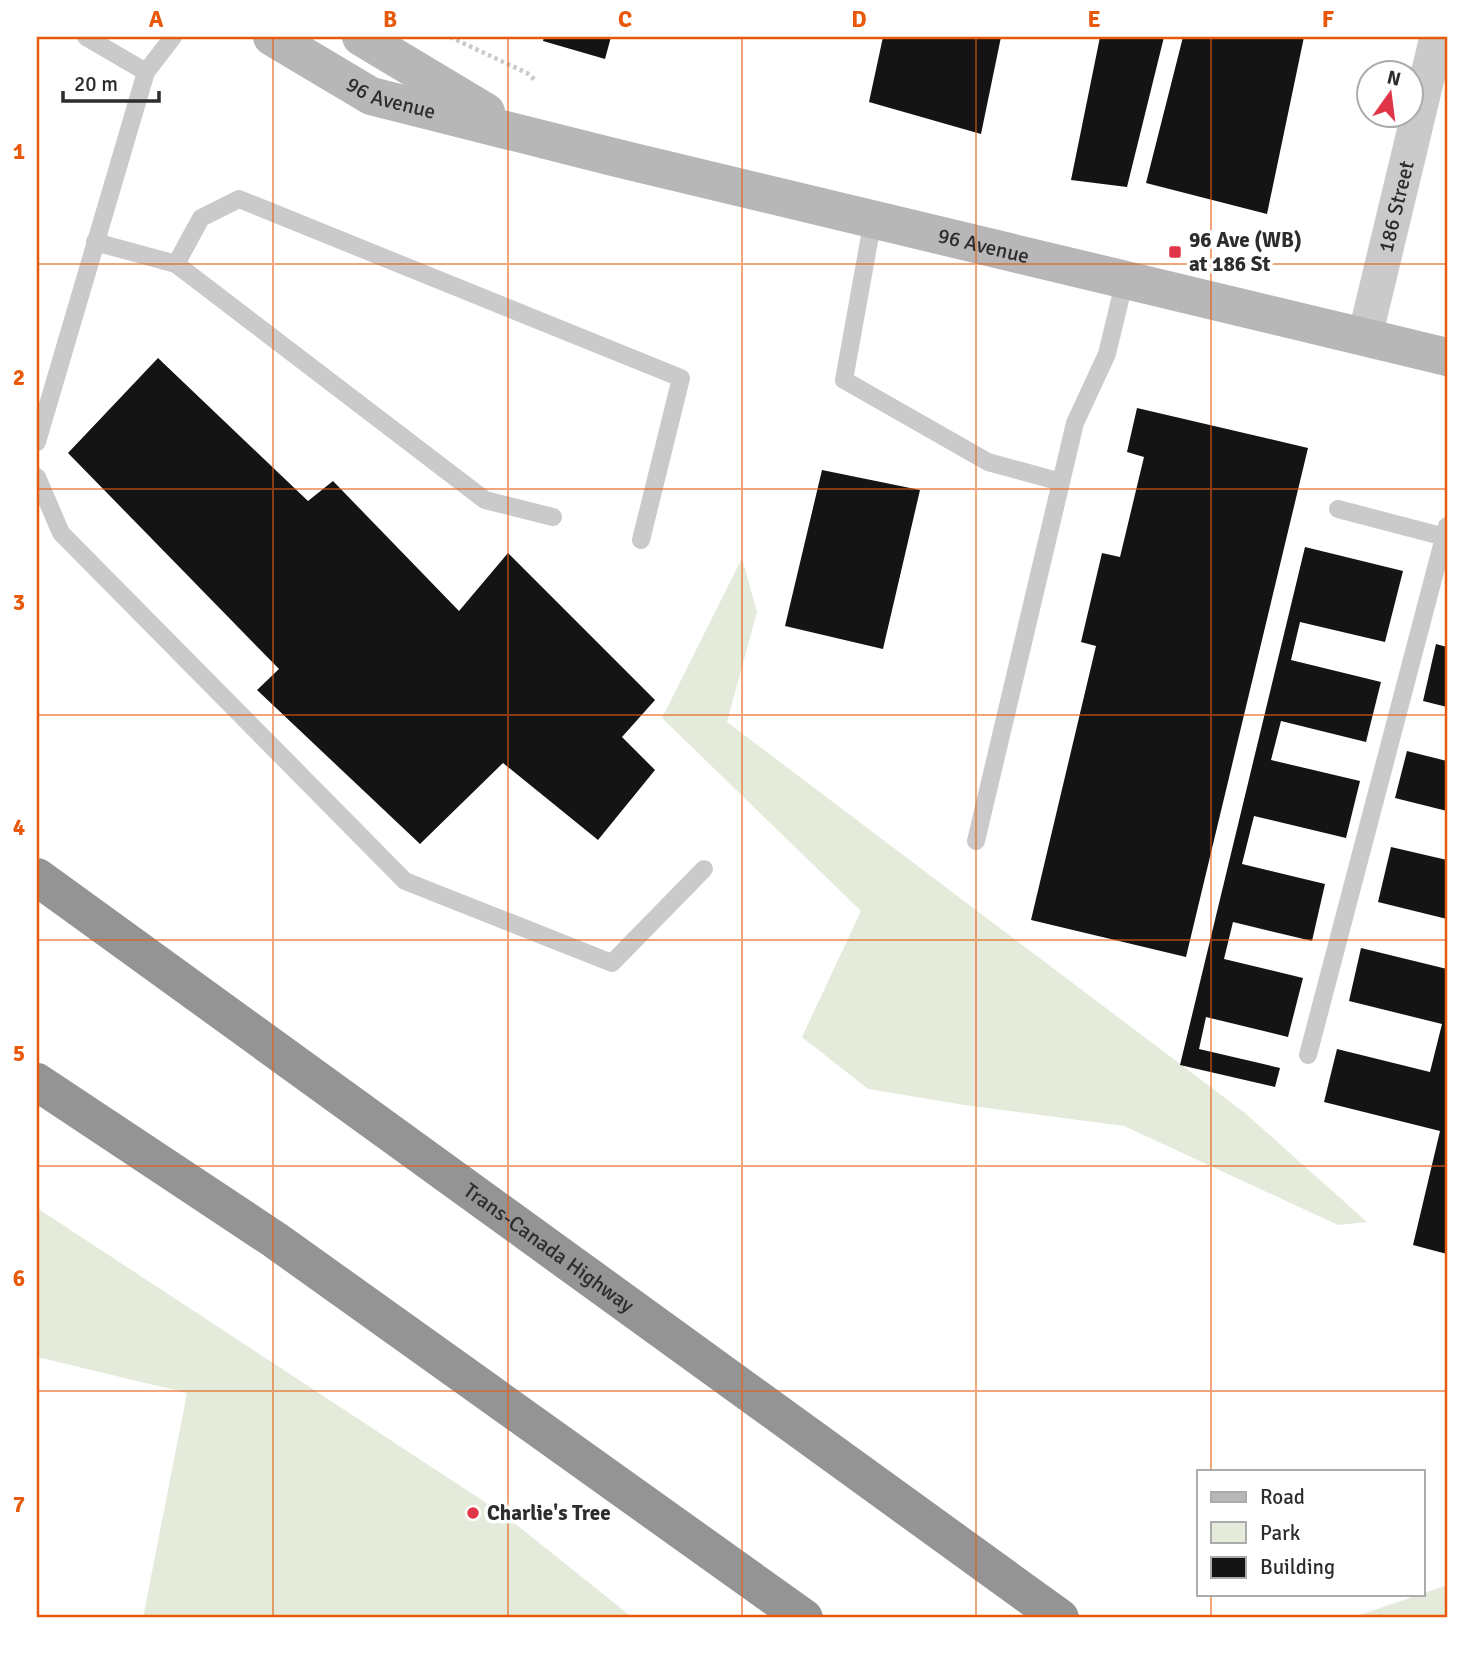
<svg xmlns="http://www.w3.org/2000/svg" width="1484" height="1655" font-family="Signika,sans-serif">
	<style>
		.green { fill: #e4ebdb }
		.building { fill: #141414 }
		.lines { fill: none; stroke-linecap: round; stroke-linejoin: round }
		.path { stroke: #cacaca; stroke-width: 4.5; stroke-dasharray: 3.5 3.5; stroke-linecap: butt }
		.service { stroke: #cacaca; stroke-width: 18 }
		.minor { stroke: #cacaca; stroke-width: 35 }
		.secondary { stroke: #b7b7b7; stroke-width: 38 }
		.motorway { stroke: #949494; stroke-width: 38 }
		.grid { fill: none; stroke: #e8590c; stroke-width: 2; stroke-opacity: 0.55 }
		.poi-dot { fill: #df3546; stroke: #fff; stroke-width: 2.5 }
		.labels { text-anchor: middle; stroke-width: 7; stroke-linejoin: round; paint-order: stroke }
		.street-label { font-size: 21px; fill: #2d2d2d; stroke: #fff }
		.poi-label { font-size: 21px; font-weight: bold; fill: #2d2d2d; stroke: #fff; text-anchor: start }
		.neatline { fill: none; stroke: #e8590c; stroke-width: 2.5 }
		.grid-label { font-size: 23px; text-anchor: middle; font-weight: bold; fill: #e8590c }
	</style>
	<rect width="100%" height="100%" fill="#fff"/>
	<path class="green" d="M 742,558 L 757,612 L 727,722 L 1245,1113 L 1367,1222 L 1338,1225 L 1124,1126 L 964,1105 L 868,1089 L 802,1037 L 861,911 L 662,718 Z
		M 37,1208 L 503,1514 L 633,1618 L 143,1618 L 187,1393 L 37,1357 Z
		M 1447,1585 L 1447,1618 L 1351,1618 Z"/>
	<path class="building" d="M 544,37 L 611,37 L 605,59 L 543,41 Z
		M 883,37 L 1001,37 L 981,134 L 869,102 Z
		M 1100,37 L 1164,37 L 1127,187 L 1071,180 Z
		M 1183,37 L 1304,37 L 1267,214 L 1146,183 Z
		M 158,358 L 308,501 L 333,481 L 459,611 L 508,553 L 655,700 L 622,737 L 655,770 L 598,840 L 503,763 L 420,844 L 257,690 L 279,669 L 68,453 Z
		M 1137,408 L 1308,448 L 1186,957 L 1031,920 L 1096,646 L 1081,642 L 1102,553 L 1120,557 L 1144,457 L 1127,452 Z
		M 822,470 L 920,490 L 883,649 L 785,626 Z
		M 1305,547 L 1403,571 L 1385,642 L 1300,622 L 1291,660 L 1381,682 L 1366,742 L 1281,721 L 1271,760 L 1360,781 L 1346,838 L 1254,816 L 1242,864 L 1325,884 L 1312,941 L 1233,922 L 1224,959 L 1303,978 L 1288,1037 L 1206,1017 L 1199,1049 L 1280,1068 L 1275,1087 L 1180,1065 Z
		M 1436,644 L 1447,647 L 1447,707 L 1423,701 Z
		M 1407,751 L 1447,761 L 1447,811 L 1395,798 Z
		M 1391,847 L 1447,860 L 1447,919 L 1378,902 Z
		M 1361,948 L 1447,969 L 1447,1254 L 1413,1245 L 1440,1131 L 1324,1102 L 1337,1049 L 1430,1072 L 1442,1024 L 1349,1001 Z"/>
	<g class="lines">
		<path class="path" d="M 450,37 L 527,73 L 535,80"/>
		<path class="service" d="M 86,37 L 146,72
			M 873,219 L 844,380 L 988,462 L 1061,482
			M 95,242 L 176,264 L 485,500 L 553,517
			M 176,264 L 201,218 L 239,199 L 681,378 L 641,540
			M 37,442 L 146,72 L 173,37
			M 37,477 L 61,533 L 405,881 L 612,963 L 704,869
			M 1338,509 L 1445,537
			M 976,841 L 1075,423 L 1107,354 L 1125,279
			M 1308,1055 L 1447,526"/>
		<path class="minor" id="s1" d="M 1365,336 L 1437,37"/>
		<g class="secondary">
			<path id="s2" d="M 272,37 L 371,96 L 617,158 L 1447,357"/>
			<path d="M 361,37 L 486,112"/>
		</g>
		<g class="motorway">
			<path id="s3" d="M 37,877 L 1060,1618"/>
			<path d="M 37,1082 L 275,1240 L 804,1618"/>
		</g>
	</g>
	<path class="grid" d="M 273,37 L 273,1618M 508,37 L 508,1618M 742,37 L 742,1618M 976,37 L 976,1618M 1211,37 L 1211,1471M 37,264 L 1447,264M 37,489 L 1447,489M 37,715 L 1447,715M 37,940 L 1447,940M 37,1166 L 1447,1166M 37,1391 L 1447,1391M 1211,1594 L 1211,1618"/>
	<g class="poi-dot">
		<rect x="1168" y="245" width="14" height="14" rx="3.5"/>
		<circle cx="473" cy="1513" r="7"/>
	</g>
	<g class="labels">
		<g class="street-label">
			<text dy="7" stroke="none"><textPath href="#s2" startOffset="135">96 Avenue</textPath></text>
			<text dy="7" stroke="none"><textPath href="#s1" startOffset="133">186 Street</textPath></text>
			<text dy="7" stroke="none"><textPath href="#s2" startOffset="746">96 Avenue</textPath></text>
			<text dy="7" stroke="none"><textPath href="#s3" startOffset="632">Trans-Canada Highway</textPath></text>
		</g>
		<g class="poi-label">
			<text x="1189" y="247">96 Ave (WB)<tspan x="1189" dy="24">at 186 St</tspan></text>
			<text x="487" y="1520">Charlie's Tree</text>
		</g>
	</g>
	<rect width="1484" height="1655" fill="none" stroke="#ffffff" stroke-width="77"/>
	<rect x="1197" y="1470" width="228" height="126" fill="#ffffff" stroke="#ababab" stroke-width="2"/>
	<rect x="1211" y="1492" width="35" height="10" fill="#b7b7b7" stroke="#ababab" stroke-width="2"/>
	<text x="1260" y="1504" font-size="21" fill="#2d2d2d">Road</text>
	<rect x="1211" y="1522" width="35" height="21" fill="#e4ebdb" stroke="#ababab" stroke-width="2"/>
	<text x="1260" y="1540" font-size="21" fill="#2d2d2d">Park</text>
	<rect x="1211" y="1557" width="35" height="21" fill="#141414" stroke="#ababab" stroke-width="2"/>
	<text x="1260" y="1574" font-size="21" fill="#2d2d2d">Building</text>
	<g transform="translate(1390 94) rotate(14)"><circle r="33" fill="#ffffff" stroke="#ababab" stroke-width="2"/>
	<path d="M0-5L12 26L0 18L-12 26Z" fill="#df3546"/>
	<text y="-10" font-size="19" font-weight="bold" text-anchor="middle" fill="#2d2d2d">N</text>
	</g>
	<path d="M63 91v10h96v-10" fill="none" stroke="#2d2d2d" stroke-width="3.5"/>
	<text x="74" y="91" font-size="21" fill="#2d2d2d" stroke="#ffffff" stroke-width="5" paint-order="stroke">20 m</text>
	<rect x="38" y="38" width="1408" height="1578" class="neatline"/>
	<g class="grid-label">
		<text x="156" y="27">A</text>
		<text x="390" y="27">B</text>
		<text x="625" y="27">C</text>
		<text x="859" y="27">D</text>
		<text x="1094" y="27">E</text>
		<text x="1328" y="27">F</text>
		<text x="19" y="159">1</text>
		<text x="19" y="385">2</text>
		<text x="19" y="610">3</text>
		<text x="19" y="835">4</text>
		<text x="19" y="1061">5</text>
		<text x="19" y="1286">6</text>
		<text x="19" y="1512">7</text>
	</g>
</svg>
